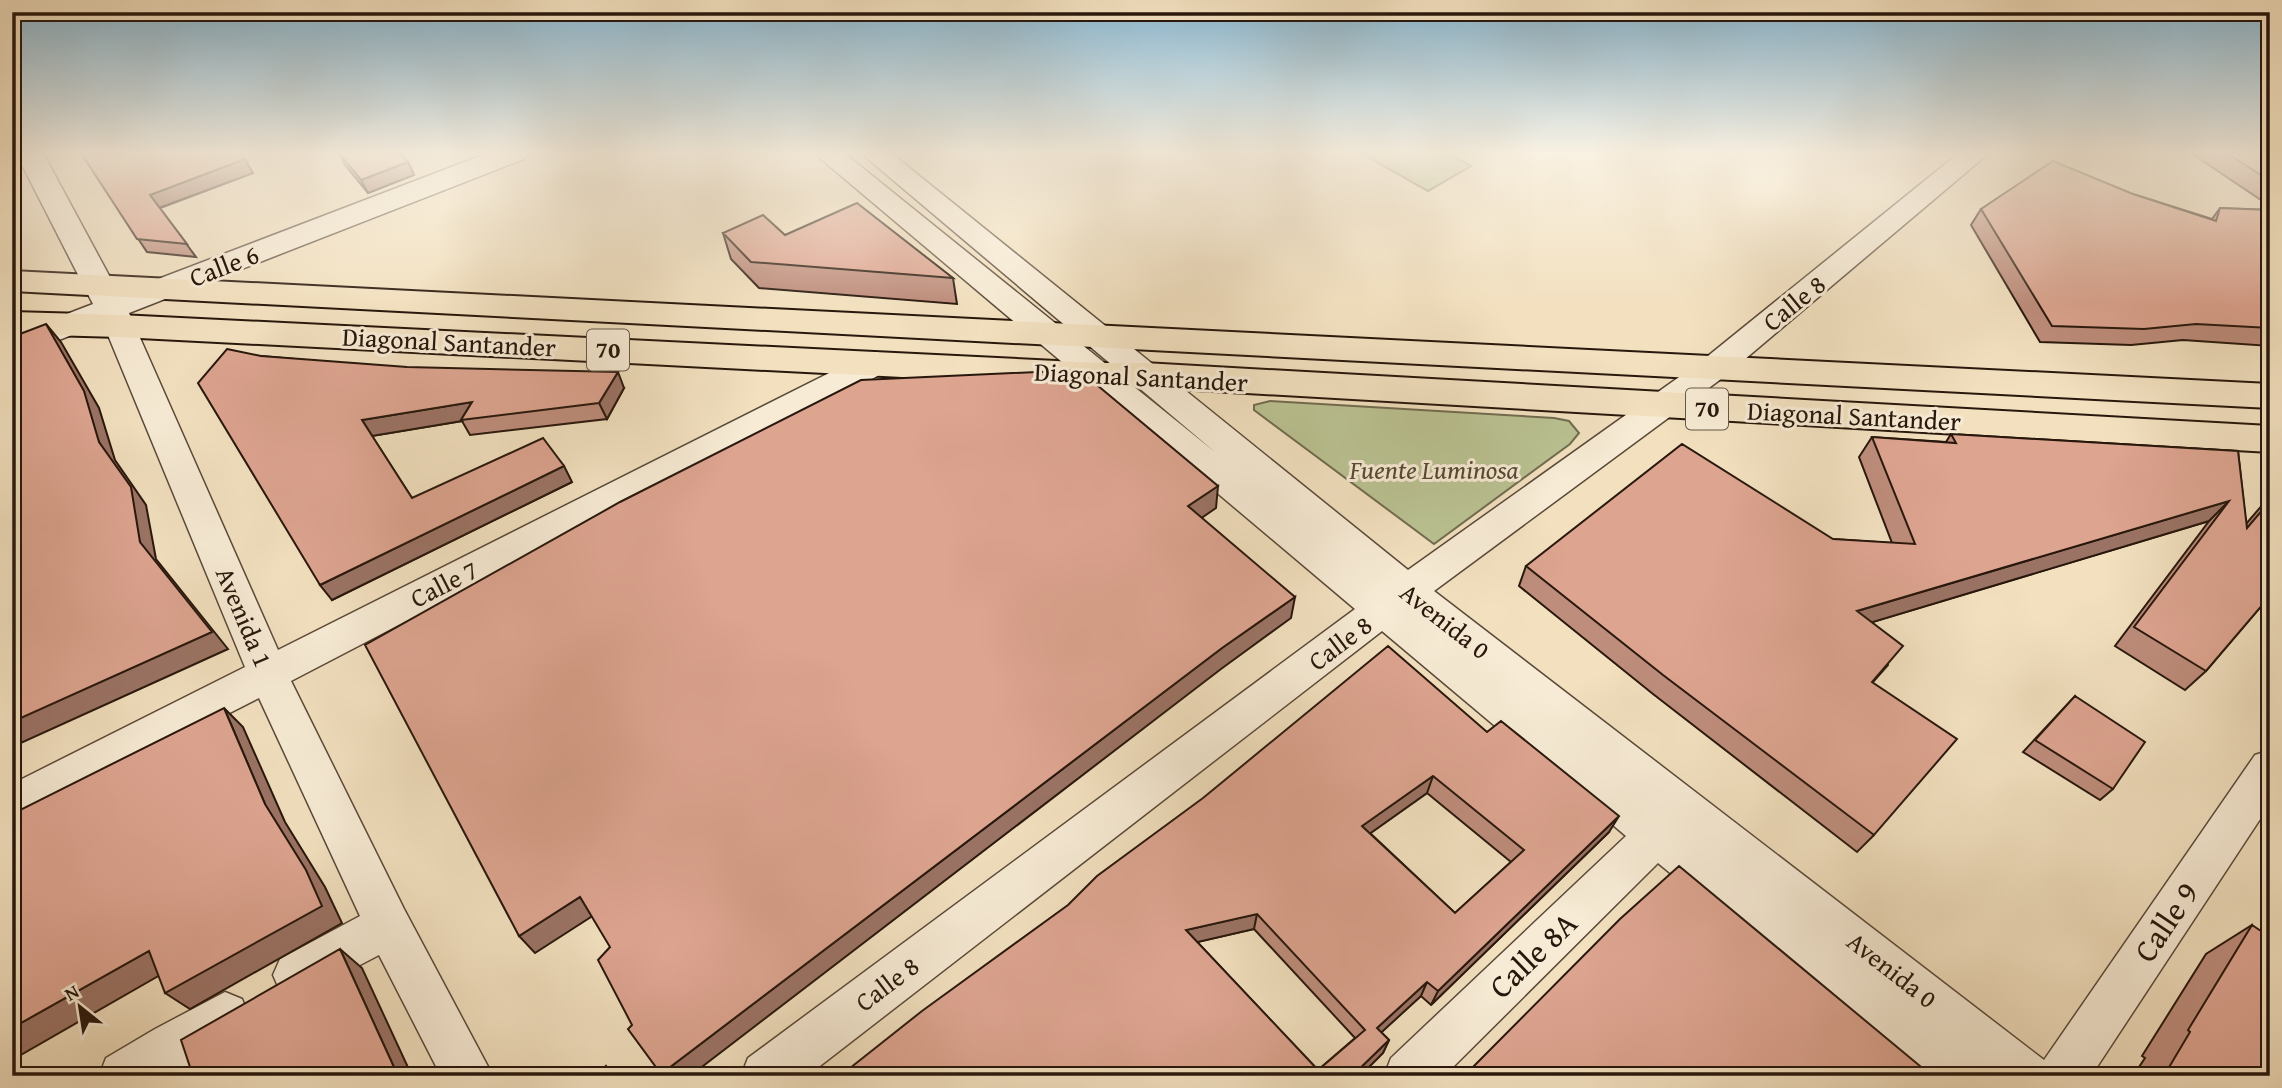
<svg xmlns="http://www.w3.org/2000/svg" width="2282" height="1088" font-family="'Gentium Book Plus',serif">
	<style>
		.green { fill: #bac292; stroke: #716c4f; stroke-width: 2 }
		.lines { fill: none; stroke-linecap: round; stroke-linejoin: round }
		.minor-casing { stroke: #5a4939; stroke-width: 3 }
		.major-casing { stroke: #28170c; stroke-width: 4 }
		.minor { fill: #f7ebd5; fill-rule: evenodd }
		.major { fill: #f2e0bf; fill-rule: evenodd }
		.wall { fill: #be8d7c; stroke: #28170c; stroke-width: 2; fill-rule: evenodd }
		.shaded-wall { fill: #9b7365; stroke: #28170c; stroke-width: 2 }
		.building { fill: #dda490; stroke: #28170c; stroke-width: 2; fill-rule: evenodd }
		.labels { text-anchor: middle; stroke-width: 6; stroke-linejoin: round; paint-order: stroke }
		.shield { fill: #f7ebd5; stroke: #665748; stroke-width: 2 }
		.shield-label { font-size: 24px; font-weight: bold; fill: #28170c }
		.street-label { font-size: 26px; fill: #28170c; stroke: #f7ebd5 }
		.park-label { font-size: 26px; font-style: italic; fill: #544a34; stroke: #f7ebd5 }
		.near-street-label { font-size: 32px; fill: #28170c; stroke: #f7ebd5 }
	</style>
	<rect width="100%" height="100%" fill="#f2e0bf"/>
	<filter id="stains"><feTurbulence type="fractalNoise" baseFrequency=".00286" numOctaves="4"/><feColorMatrix values="0 0 0 0 .2 0 0 0 0 .09 0 0 0 0 .02 0 0 0 .5 -.17"/></filter>
	<radialGradient id="worn" r=".72"><stop offset=".6" stop-color="#630" stop-opacity="0"/><stop offset="1" stop-color="#630" stop-opacity=".3"/></radialGradient>
	<path class="green" d="M 1361,153 L 1449,153 L 1471,166 L 1428,191 Z
		M 1270,401 L 1554,418 L 1569,421 L 1579,433 L 1570,444 L 1434,544 L 1254,410 L 1254,405 Z"/>
	<g class="lines">
		<g class="minor-casing">
			<path id="minor" d="M 16,153 L 43,153 L 119,294 L 488,153 L 527,153 L 524,159 L 129,313 L 278,650 L 865,355 L 876,352 L 887,355 L 892,363 L 887,371 L 291,681 L 404,909 L 493,1076 L 441,1076 L 379,955 L 297,998 L 280,991 L 273,975 L 280,959 L 360,916 L 259,698 L 12,824 L 12,784 L 245,667 L 103,323 L 12,358 L 12,335 L 93,304 Z
				M 814,153 L 844,153 L 1215,452 L 861,153 L 891,153 L 1408,570 L 1703,360 L 1959,153 L 1989,153 L 1725,376 L 1434,591 L 2044,1060 L 2255,755 L 2270,750 L 2270,804 L 2091,1076 L 1986,1076 L 1979,1070 L 1982,1076 L 1918,1076 L 1658,863 L 1444,1076 L 1384,1076 L 1391,1058 L 1626,836 L 1382,631 L 807,1076 L 741,1076 L 748,1058 L 1355,609 Z
				M 225,992 L 242,999 L 249,1016 L 242,1033 L 205,1055 L 215,1076 L 99,1076 L 106,1058 L 155,1029 Z"/>
		</g>
		<g class="major-casing">
			<path id="major" d="M 12,271 L 2270,384 L 2270,408 L 12,291 Z
				M 12,312 L 120,315 L 1097,363 L 1144,363 L 2270,426 L 2270,452 L 1144,387 L 1097,387 L 120,337 L 12,334 Z"/>
		</g>
		<use href="#minor" class="minor"/>
		<use href="#major" class="major"/>
	</g>
	<path class="wall" d="M 81,153 L 253,173 L 160,208 L 196,257 L 147,252 Z
		M 339,153 L 408,162 L 414,175 L 368,193 L 345,165 Z
		M 2191,153 L 2270,153 L 2270,206 Z
		M 2133,194 L 2212,219 L 2220,208 L 2270,210 L 2270,346 L 2183,340 L 2131,345 L 2040,342 L 1971,225 L 1981,209 Z
		M 723,233 L 785,235 L 953,278 L 957,304 L 759,288 L 731,259 Z
		M 261,356 L 624,388 L 607,419 L 470,435 L 462,421 L 372,436 L 412,498 L 572,482 L 332,600 Z
		M 1951,434 L 2238,451 L 2246,524 L 2270,496 L 2270,597 L 2269,597 L 2206,671 L 2185,690 L 2115,646 L 2209,521 L 1872,622 L 1888,665 L 1873,682 L 1874,835 L 1857,852 L 1653,694 L 1519,586 L 1526,566 L 1833,539 L 1892,543 L 1859,457 L 1872,437 L 1946,442 Z
		M 2075,696 L 2113,789 L 2100,800 L 2023,752 Z
		M 1487,732 L 1609,832 L 1431,1005 L 1421,996 L 1381,1032 L 1389,1040 L 1383,1053 L 1360,1076 L 840,1076 ZM 1427,793 L 1511,862 L 1455,913 L 1370,833 ZM 1254,929 L 1355,1038 L 1318,1070 L 1197,942 Z
		M 2252,925 L 2270,1076 L 2133,1076 L 2145,1058 L 2142,1056 L 2206,954 Z"/>
	<path class="shaded-wall" d="M 245,159 L 253,173 L 159,208 L 150,195 Z
		M 408,162 L 414,175 L 368,193 L 361,180 Z
		M 46,324 L 61,342 L 99,408 L 115,460 L 146,505 L 156,559 L 228,649 L 12,747 L 12,722 L 140,542 L 99,442 Z
		M 618,372 L 624,388 L 607,419 L 599,403 Z
		M 472,402 L 461,420 L 462,421 L 372,436 L 362,420 Z
		M 564,466 L 572,482 L 332,600 L 320,585 Z
		M 1218,486 L 1216,508 L 1187,528 L 1188,506 Z
		M 2229,501 L 2209,521 L 1843,631 L 1857,611 Z
		M 1295,597 L 1291,618 L 1221,669 L 690,1076 L 662,1076 L 661,1074 L 1222,648 Z
		M 224,708 L 243,727 L 285,822 L 325,887 L 342,923 L 190,1009 L 165,993 L 265,804 Z
		M 1433,776 L 1427,793 L 1358,842 L 1362,826 Z
		M 1619,816 L 1609,832 L 1431,1005 L 1438,991 Z
		M 580,897 L 594,915 L 535,953 L 519,936 Z
		M 1257,914 L 1254,929 L 1185,945 L 1186,930 Z
		M 340,949 L 362,968 L 412,1076 L 398,1076 Z
		M 149,951 L 174,967 L 12,1060 L 12,1028 Z
		M 1427,982 L 1421,996 L 1372,1041 L 1377,1028 Z
		M 1389,1040 L 1383,1053 L 1360,1076 L 1352,1076 Z"/>
	<path class="building" d="M 81,153 L 240,153 L 245,159 L 150,195 L 187,244 L 137,239 Z
		M 339,153 L 400,153 L 408,162 L 361,180 Z
		M 2227,153 L 2270,153 L 2270,181 Z
		M 2053,161 L 2133,194 L 2216,221 L 2220,208 L 2270,210 L 2270,328 L 2196,324 L 2144,329 L 2052,326 L 1981,209 Z
		M 857,203 L 953,278 L 751,262 L 723,233 L 763,215 L 785,235 Z
		M 46,324 L 84,391 L 99,442 L 131,487 L 140,542 L 212,632 L 12,722 L 12,337 Z
		M 227,349 L 261,356 L 407,367 L 618,372 L 599,403 L 461,420 L 472,402 L 362,420 L 412,498 L 543,438 L 564,466 L 320,585 L 198,383 Z
		M 1079,370 L 1218,486 L 1188,506 L 1295,597 L 1222,648 L 661,1074 L 628,1029 L 632,1025 L 598,960 L 610,947 L 580,897 L 519,936 L 365,645 L 620,502 L 861,380 Z
		M 1951,434 L 2238,451 L 2247,528 L 2270,501 L 2270,596 L 2206,671 L 2134,627 L 2229,501 L 1857,611 L 1903,646 L 1872,682 L 1957,739 L 1874,835 L 1663,675 L 1526,566 L 1682,444 L 1833,539 L 1915,544 L 1872,437 L 1956,443 Z
		M 1388,646 L 1487,732 L 1501,721 L 1619,816 L 1438,991 L 1427,982 L 1377,1028 L 1389,1040 L 1352,1076 L 840,1076 L 922,1011 L 1068,905 L 1097,876 L 1203,798 ZM 1433,776 L 1524,850 L 1455,913 L 1362,826 ZM 1257,914 L 1365,1030 L 1318,1070 L 1186,930 Z
		M 2075,696 L 2145,742 L 2113,789 L 2035,740 Z
		M 224,708 L 265,804 L 306,870 L 322,906 L 165,993 L 149,951 L 12,1028 L 12,814 Z
		M 1679,866 L 1932,1076 L 1464,1076 L 1620,919 Z
		M 2252,925 L 2270,937 L 2270,1076 L 2167,1076 L 2165,1074 L 2190,1032 L 2188,1030 Z
		M 340,949 L 398,1076 L 193,1076 L 181,1040 Z
		M 606,1066 L 611,1076 L 595,1076 Z"/>
	<linearGradient id="sky" x2="0" y2="1"><stop stop-color="#89b8d3"/><stop offset="0.5" stop-color="#f9f1e2"/><stop offset="1" stop-color="#f9f1e2" stop-opacity="0"/></linearGradient>
	<rect width="2282" height="306" fill="url(#sky)"/>
	<g class="labels">
		<g class="shield">
			<rect x="587" y="329.5" width="42" height="41" rx="5"/>
			<rect x="1686" y="388.5" width="42" height="41" rx="5"/>
		</g>
		<g class="shield-label">
			<text x="608" y="358">70</text>
			<text x="1707" y="417">70</text>
		</g>
		<g class="street-label">
			<text transform="translate(224 266) rotate(-21)" y="9">Calle 6</text>
			<text transform="translate(1794 303) rotate(-39)" y="9">Calle 8</text>
			<text transform="translate(449 342) rotate(3)" y="9">Diagonal Santander</text>
			<text transform="translate(1141 377) rotate(3)" y="9">Diagonal Santander</text>
			<text transform="translate(1854 416) rotate(3)" y="9">Diagonal Santander</text>
			<text transform="translate(444 584) rotate(-27)" y="9">Calle 7</text>
			<text transform="translate(244 617) rotate(67)" y="9">Avenida 1</text>
			<text transform="translate(1445 621) rotate(38)" y="9">Avenida 0</text>
			<text transform="translate(1340 643) rotate(-37)" y="9">Calle 8</text>
			<text transform="translate(1892 970) rotate(38)" y="9">Avenida 0</text>
			<text transform="translate(887 984) rotate(-37)" y="9">Calle 8</text>
		</g>
		<g class="park-label">
			<text x="1434" y="479">Fuente Luminosa</text>
		</g>
		<g class="near-street-label">
			<text transform="translate(2166 922) rotate(-56)" y="11">Calle 9</text>
			<text transform="translate(1533 955) rotate(-44)" y="11">Calle 8A</text>
		</g>
	</g>
	<rect width="2282" height="1088" fill="none" stroke="#f2e0bf" stroke-width="42"/>
	<rect x="14" y="14" width="2254" height="1060" fill="none" stroke="#28170c" stroke-width="3.5"/>
	<rect x="21" y="21" width="2240" height="1046" fill="none" stroke="#28170c" stroke-width="2"/>
	<g transform="translate(80 1007) rotate(330)" stroke="#f7ebd5" stroke-width="5" paint-order="stroke">
	<path d="M0-5L12 26L0 18L-12 26Z" fill="#28170c"/>
	<text y="-10" font-size="19" font-weight="bold" text-anchor="middle" fill="#28170c">N</text>
	</g>
	<rect width="100%" height="100%" filter="url(#stains)"/>
	<rect width="100%" height="100%" fill="url(#worn)"/>
</svg>
